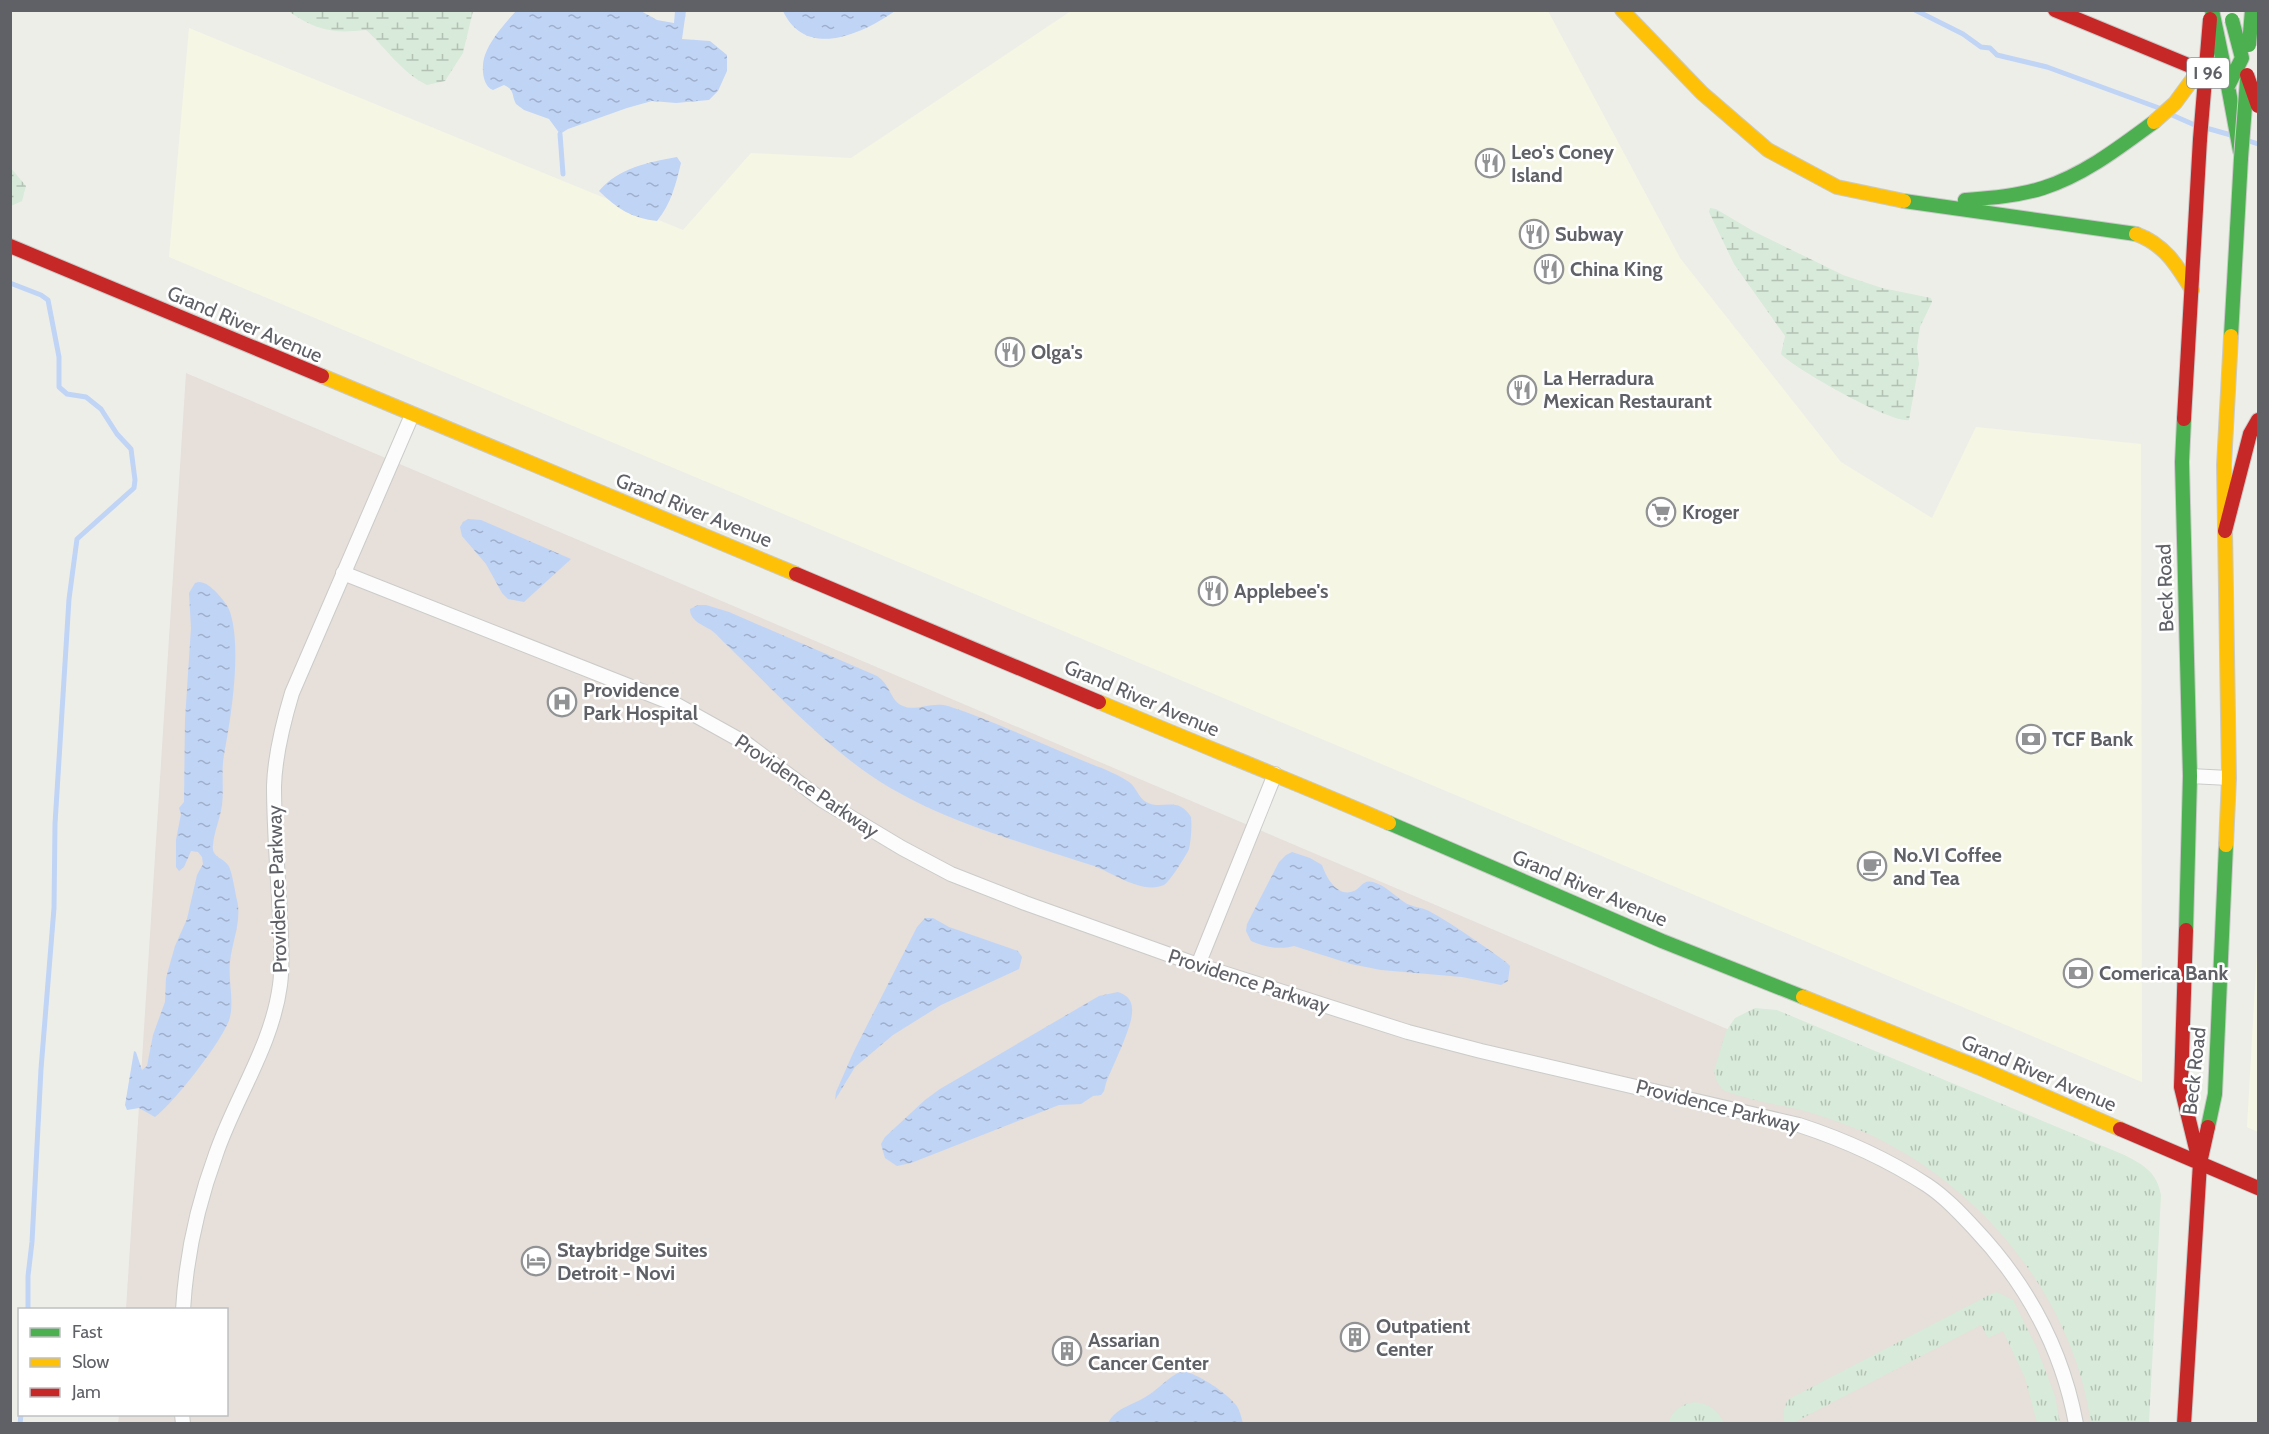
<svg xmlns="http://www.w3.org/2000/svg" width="2269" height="1434" font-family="Cabin,sans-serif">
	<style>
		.commercial { fill: #f6f6e4 }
		.medical { fill: #e6dfda }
		.grass { fill: url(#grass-tufts) }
		.wetland { fill: url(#wetland-marsh) }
		.water { fill: url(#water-ripples) }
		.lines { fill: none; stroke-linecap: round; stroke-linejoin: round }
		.stream { stroke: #c0d4f6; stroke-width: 5 }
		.street-casing { stroke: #cbcbc9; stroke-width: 16 }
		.fast-casing { stroke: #cacbc9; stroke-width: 16 }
		.slow-casing { stroke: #cacbc9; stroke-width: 16 }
		.jam-casing { stroke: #cacbc9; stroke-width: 16 }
		.street { stroke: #fcfcfc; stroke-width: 14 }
		.fast { stroke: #4caf50; stroke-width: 14 }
		.slow { stroke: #ffc107; stroke-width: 14 }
		.jam { stroke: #c62828; stroke-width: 14 }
		.fast-bridge-casing { stroke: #cacbc9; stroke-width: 16; stroke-linecap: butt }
		.slow-bridge-casing { stroke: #cacbc9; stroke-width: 16; stroke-linecap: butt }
		.jam-bridge-casing { stroke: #cacbc9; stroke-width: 16; stroke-linecap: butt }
		.fast-bridge { stroke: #4caf50; stroke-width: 14 }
		.slow-bridge { stroke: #ffc107; stroke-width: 14 }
		.jam-bridge { stroke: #c62828; stroke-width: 14 }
		.labels { text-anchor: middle; stroke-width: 5; stroke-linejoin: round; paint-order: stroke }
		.shield { fill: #fff; stroke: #8f9095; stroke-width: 1.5 }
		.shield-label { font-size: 18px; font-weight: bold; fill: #5f6167 }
		.poi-label { font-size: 20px; font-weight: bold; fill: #5f6167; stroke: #fff; text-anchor: start }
		.street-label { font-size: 20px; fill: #5f6167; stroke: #fff }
	</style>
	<defs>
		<pattern id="grass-tufts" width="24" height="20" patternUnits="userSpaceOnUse" patternTransform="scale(1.5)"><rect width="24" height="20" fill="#d8ead9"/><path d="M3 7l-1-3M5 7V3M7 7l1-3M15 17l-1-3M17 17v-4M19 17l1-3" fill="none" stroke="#b2c1b4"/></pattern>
		<pattern id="wetland-marsh" width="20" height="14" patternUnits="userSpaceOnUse" patternTransform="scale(1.5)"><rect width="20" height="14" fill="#d8ead9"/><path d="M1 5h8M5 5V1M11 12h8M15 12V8" fill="none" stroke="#b2c1b4"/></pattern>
		<pattern id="water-ripples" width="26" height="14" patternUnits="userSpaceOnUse" patternTransform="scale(1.5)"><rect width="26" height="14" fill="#c0d4f6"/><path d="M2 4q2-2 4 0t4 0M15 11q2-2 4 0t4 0" fill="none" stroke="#9fafcb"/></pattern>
	</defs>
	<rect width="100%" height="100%" fill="#eeeee9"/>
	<path class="commercial" d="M 1071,11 L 1548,11 L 1680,258 L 1841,462 L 1932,518 L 1976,427 L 2141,444 L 2142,1082 L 169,257 L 189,28 L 683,230 L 751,153 L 851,158 Z
		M 2258,934 L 2258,1132 L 2247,1127 Z"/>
	<path class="medical" d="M 186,373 L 2138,1204 L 2122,1423 L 118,1424 L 119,1415 L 226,1414 L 226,1310 L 126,1309 Z"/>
	<path class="grass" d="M 1755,1008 L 1777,1010 L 2122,1154 C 2143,1164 2157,1172 2161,1195 L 2149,1423 L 2091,1423 C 2073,1301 1988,1194 1879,1139 C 1859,1129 1836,1121 1815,1114 C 1785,1105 1752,1102 1723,1090 L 1717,1082 L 1714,1071 L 1726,1031 L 1735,1018 Z
		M 1997,1292 L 2013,1300 L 2036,1346 L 2055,1396 L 2060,1423 L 2037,1423 L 2025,1378 L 2003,1331 L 1988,1338 L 1981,1325 L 1793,1423 L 1784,1423 L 1784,1410 L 1787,1400 L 1991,1294 Z
		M 1695,1402 C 1709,1404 1718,1410 1724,1423 L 1668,1423 C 1673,1410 1681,1404 1695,1402 Z"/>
	<path class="wetland" d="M 288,11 L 473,11 L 463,53 L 445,81 L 427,85 C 402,73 387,49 366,30 C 332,34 316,30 288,11 Z
		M 10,167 L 26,186 L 22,201 L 11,206 Z
		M 1710,208 L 1716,209 L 1753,231 L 1843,275 L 1882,288 L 1931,298 L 1932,302 L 1920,327 L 1917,348 L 1919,364 L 1909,420 C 1892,424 1795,369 1781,354 L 1785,336 L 1734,264 L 1709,212 Z"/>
	<path class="water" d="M 516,11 L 641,11 L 657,20 L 674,23 L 675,11 L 686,11 L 682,39 L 710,41 L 727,55 L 727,71 L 718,91 L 709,100 L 676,103 L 652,101 L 627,108 L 568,129 L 560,134 L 549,119 L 524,110 L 516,104 C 511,94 515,90 504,85 L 493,90 C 482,86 481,66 485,55 C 490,40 506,22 516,11 Z
		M 783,11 L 895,11 C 862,34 806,60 783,11 Z
		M 677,157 L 681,163 C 676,184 671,204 657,221 C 633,219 616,208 599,191 C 618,168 649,162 677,157 Z
		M 468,519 L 481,520 L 571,559 L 524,602 L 508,599 L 502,593 L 486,564 L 462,536 L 460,527 L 463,522 Z
		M 199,582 C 207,583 211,587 217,593 C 222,599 228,605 230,612 C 242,648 231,718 224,755 C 221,771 224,789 222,805 C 220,819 214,832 213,845 C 211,857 222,857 228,865 C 232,870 235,892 237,900 C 242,921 232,942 230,962 C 228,980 234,999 230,1017 C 225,1038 173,1104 155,1117 L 139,1108 L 127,1110 L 125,1105 L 134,1051 L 136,1052 L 142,1070 L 147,1066 L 153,1035 L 165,1002 L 166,978 L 175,946 L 187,919 L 197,875 L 203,864 L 202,857 L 198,852 L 191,851 L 184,867 L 179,871 L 176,867 L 176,840 L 181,814 L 179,808 L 184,802 L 185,720 L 191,628 L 189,593 L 195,583 Z
		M 698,605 L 706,605 L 729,612 L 877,676 C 891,685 890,701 903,706 C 915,712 932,701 948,706 C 991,720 1033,740 1074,757 C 1092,765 1113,771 1129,782 C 1136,787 1138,797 1146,802 C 1162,811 1177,795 1191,817 C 1192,827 1191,840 1189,849 C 1187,854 1169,883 1164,885 C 1141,895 1111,871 1091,865 C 1016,840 939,821 873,777 C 821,742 772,689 728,646 C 722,641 717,634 711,630 C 703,625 690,621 690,609 Z
		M 1292,852 L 1310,858 L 1322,865 C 1326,877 1337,898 1354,891 C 1361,888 1363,879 1373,882 C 1386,886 1394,895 1404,902 C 1411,907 1421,907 1429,911 C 1456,926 1481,944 1506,962 L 1510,966 L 1508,981 L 1501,985 L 1462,977 L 1381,970 L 1351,964 L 1294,946 C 1280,950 1264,947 1251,941 L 1246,931 L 1247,924 L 1279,862 L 1286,855 Z
		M 925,918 L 933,918 L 949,927 L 1018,951 L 1022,957 L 1019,969 L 941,1005 L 893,1035 L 855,1067 L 835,1100 L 836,1092 L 854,1051 L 917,927 Z
		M 1118,992 C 1127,995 1132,1000 1132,1009 C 1134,1024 1112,1067 1106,1083 L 1104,1091 L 1101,1095 L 1093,1096 L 1081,1104 L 1059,1105 L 911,1163 L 897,1166 L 885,1158 L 881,1144 L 885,1137 L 925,1100 L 940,1089 L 1099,996 Z
		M 1182,1371 C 1197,1373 1227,1393 1236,1405 C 1240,1410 1241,1417 1243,1423 L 1108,1423 C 1118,1406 1132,1406 1147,1396 C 1160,1388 1168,1377 1182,1371 Z"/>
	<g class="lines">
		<path class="stream" d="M 1915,10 L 1963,34 L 1981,47 L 1990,48 L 1997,55 L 2047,67 L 2159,108
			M 2172,115 L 2197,126
			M 2206,128 L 2231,135
			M 560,134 L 563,174
			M 2246,140 L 2258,144
			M 10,283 L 41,295 L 48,300 L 59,357 L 59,387 L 67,394 L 86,397 L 101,409 L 117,434 L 131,449 L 135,480 L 134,488 L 77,539 L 69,599 L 55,824 L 54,908 L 41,1069 L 32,1242 L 28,1276 L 28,1310
			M 20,1424 L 21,1414"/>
		<g class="street-casing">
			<path id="street" d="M 343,573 L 677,705 L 747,744 L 822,800 L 902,848 L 951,874 L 1025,903 L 1198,965 L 1408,1032 L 1481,1051 L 1799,1125 C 1845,1140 1887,1159 1927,1185 C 1945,1197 1960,1213 1974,1228 C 2026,1283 2062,1348 2076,1424
				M 2190,776 L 2229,778
				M 1198,965 L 1275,774
				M 183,1310 C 186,1258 198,1203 216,1154 C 235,1098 272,1046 280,985 C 283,963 281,940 280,917 C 278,874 274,829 274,786 C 275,754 283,723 292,693 L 412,415
				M 182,1414 L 183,1424"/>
		</g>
		<g class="fast-casing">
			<path id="fast" d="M 2228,86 L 2240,151
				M 1965,200 C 1991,198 2018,196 2043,188 C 2084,175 2120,147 2154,122
				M 1904,201 L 2136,234
				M 2231,336 L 2241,158
				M 2184,419 L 2182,462 L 2190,776 L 2186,930
				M 1389,823 L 1662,941 L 1803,997
				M 2208,1127 L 2215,1094 L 2226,845"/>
		</g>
		<g class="slow-casing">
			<path id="slow" d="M 1622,10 L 1702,93 L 1768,150 L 1837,187 L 1904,201
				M 2136,234 C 2164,244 2177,265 2192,290
				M 322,376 L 796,574
				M 1099,702 C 1195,743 1293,781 1389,823
				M 2226,845 L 2229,778 L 2224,465 L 2231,336
				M 1803,997 L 1980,1068 L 2120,1129"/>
		</g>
		<g class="jam-casing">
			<path id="jam" d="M 2055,10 L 2217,77
				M 10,246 L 322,376
				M 2184,419 L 2200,139
				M 2225,531 L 2250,434 L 2258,420
				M 796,574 L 1099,702
				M 2186,930 L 2181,1087 L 2198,1157
				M 2120,1129 L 2258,1188
				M 2184,1424 L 2200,1163 L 2208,1127"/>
		</g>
		<use href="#street" class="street"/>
		<use href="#fast" class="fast"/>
		<use href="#slow" class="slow"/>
		<use href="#jam" class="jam"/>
		<g class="fast-bridge-casing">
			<path id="fast-bridge" d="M 2212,10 L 2228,86
				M 2249,45 L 2252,10
				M 2228,86 L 2242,58 L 2232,20
				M 2241,158 L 2247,80"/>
		</g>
		<g class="slow-bridge-casing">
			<path id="slow-bridge" d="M 2154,122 L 2175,103 L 2206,61"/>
		</g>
		<g class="jam-bridge-casing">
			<path id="jam-bridge" d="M 2247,75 L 2258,106
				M 2200,139 L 2210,19"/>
		</g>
		<use href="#fast-bridge" class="fast-bridge"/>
		<use href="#slow-bridge" class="slow-bridge"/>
		<use href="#jam-bridge" class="jam-bridge"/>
	</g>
	<defs>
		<g id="restaurant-ring" transform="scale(1.5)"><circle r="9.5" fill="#fff" stroke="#919294" stroke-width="1.5"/><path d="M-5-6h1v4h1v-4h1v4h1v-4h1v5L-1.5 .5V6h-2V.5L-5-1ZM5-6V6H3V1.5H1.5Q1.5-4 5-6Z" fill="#919294"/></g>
		<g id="supermarket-ring" transform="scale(1.5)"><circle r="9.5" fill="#fff" stroke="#919294" stroke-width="1.5"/><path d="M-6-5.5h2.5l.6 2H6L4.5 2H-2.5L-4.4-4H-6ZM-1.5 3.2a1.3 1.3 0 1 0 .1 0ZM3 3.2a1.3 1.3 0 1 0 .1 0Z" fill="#919294"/></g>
		<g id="hospital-ring" transform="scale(1.5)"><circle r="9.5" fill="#fff" stroke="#919294" stroke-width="1.5"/><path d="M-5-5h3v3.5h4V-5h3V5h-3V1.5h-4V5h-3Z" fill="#919294"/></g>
		<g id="bank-ring" transform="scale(1.5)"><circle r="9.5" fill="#fff" stroke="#919294" stroke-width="1.5"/><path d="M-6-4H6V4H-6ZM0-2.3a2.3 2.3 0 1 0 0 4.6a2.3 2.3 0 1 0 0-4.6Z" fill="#919294"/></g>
		<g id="cafe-ring" transform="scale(1.5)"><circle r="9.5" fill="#fff" stroke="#919294" stroke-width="1.5"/><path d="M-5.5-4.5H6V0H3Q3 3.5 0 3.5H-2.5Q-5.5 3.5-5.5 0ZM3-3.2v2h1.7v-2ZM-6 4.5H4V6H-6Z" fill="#919294"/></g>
		<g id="hotel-ring" transform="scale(1.5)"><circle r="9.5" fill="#fff" stroke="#919294" stroke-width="1.5"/><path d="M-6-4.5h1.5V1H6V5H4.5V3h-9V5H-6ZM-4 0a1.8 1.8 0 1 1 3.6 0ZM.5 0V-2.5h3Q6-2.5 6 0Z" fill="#919294"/></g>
		<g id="building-ring" transform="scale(1.5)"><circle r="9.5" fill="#fff" stroke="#919294" stroke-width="1.5"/><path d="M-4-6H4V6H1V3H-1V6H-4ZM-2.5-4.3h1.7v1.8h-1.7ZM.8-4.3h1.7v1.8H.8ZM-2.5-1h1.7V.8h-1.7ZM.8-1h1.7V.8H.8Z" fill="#919294"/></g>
	</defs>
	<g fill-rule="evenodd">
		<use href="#restaurant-ring" x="1490" y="163"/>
		<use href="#restaurant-ring" x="1534" y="234"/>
		<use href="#restaurant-ring" x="1549" y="269"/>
		<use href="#restaurant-ring" x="1010" y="352"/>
		<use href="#restaurant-ring" x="1522" y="390"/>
		<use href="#supermarket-ring" x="1661" y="512"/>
		<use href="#restaurant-ring" x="1213" y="591"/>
		<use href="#hospital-ring" x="562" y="702"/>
		<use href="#bank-ring" x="2031" y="739"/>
		<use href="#cafe-ring" x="1872" y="866"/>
		<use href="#bank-ring" x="2078" y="973"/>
		<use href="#hotel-ring" x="536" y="1261"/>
		<use href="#building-ring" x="1355" y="1337"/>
		<use href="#building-ring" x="1067" y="1351"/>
	</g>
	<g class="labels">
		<rect class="shield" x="2187" y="58" width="42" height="30" rx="4.5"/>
		<g class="shield-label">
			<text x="2208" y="79">I 96</text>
		</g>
		<g class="poi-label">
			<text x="1511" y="159">Leo's Coney<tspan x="1511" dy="23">Island</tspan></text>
			<text x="1555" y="241">Subway</text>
			<text x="1570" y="276">China King</text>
			<text x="1031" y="359">Olga's</text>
			<text x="1543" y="385">La Herradura<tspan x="1543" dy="23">Mexican Restaurant</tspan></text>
			<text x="1682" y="519">Kroger</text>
			<text x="1234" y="598">Applebee's</text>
			<text x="583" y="697">Providence<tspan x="583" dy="23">Park Hospital</tspan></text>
			<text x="2052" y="746">TCF Bank</text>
			<text x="1893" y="862">No.VI Coffee<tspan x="1893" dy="23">and Tea</tspan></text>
			<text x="2099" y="980">Comerica Bank</text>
			<text x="557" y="1257">Staybridge Suites<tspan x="557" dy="23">Detroit - Novi</tspan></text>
			<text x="1376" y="1333">Outpatient<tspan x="1376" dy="23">Center</tspan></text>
			<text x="1088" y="1347">Assarian<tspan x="1088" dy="23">Cancer Center</tspan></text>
		</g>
		<g class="street-label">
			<text transform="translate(245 324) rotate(23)" y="7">Grand River Avenue</text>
			<text transform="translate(694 510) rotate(22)" y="7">Grand River Avenue</text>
			<text transform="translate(2165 588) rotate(-92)" y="7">Beck Road</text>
			<text transform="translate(1142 698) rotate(23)" y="7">Grand River Avenue</text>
			<text transform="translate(807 786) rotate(34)" y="7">Providence Parkway</text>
			<text transform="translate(1590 888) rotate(23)" y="7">Grand River Avenue</text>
			<text transform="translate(277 889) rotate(-92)" y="7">Providence Parkway</text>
			<text transform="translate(1249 981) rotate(18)" y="7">Providence Parkway</text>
			<text transform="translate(2194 1071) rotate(-84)" y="7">Beck Road</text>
			<text transform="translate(2039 1073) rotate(23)" y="7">Grand River Avenue</text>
			<text transform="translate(1718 1106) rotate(14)" y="7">Providence Parkway</text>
		</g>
	</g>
	<rect width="2269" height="1434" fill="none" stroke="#5f6167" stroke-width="24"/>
	<rect x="18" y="1308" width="210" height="108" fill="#ffffff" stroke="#bfc0c2" stroke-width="1.5"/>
	<rect x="30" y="1328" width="30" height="9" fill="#4caf50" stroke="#bfc0c2" stroke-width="1.5"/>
	<text x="72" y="1338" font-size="18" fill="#5f6167">Fast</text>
	<rect x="30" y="1358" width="30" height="9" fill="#ffc107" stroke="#bfc0c2" stroke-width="1.5"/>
	<text x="72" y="1368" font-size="18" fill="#5f6167">Slow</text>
	<rect x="30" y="1388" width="30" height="9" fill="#c62828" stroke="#bfc0c2" stroke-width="1.5"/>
	<text x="72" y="1398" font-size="18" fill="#5f6167">Jam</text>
</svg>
